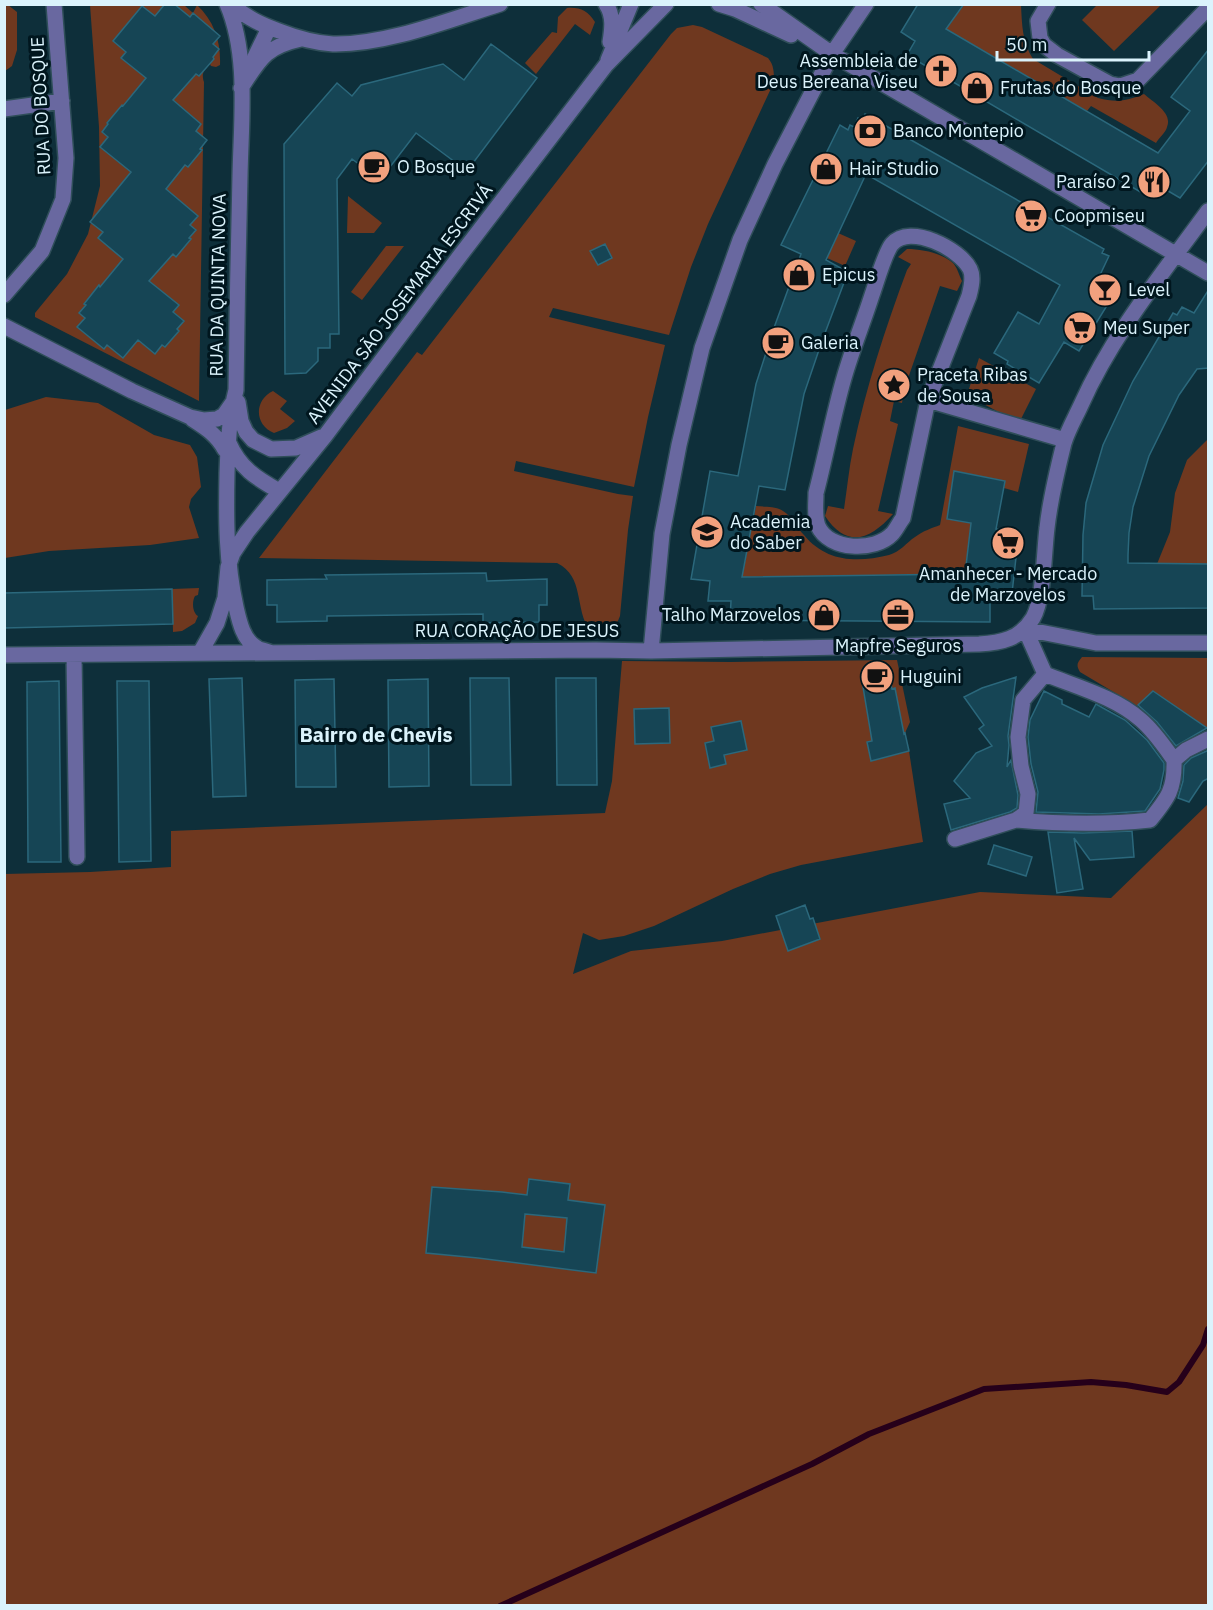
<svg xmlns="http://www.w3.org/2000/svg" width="1213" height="1610" font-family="'IBM Plex Sans',sans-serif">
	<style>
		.green { fill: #6f381f }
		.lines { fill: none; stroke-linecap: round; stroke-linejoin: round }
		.stream { stroke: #26001a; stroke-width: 6 }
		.building { fill: #164555; stroke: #2b687c; stroke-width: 1.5; fill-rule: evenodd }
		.minor-casing { stroke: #2f4e59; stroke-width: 18 }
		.minor { stroke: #6968a0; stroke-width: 15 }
		.labels { text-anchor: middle; stroke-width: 6; stroke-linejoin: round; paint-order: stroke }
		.poi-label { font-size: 18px; fill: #dbf3fc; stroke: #00161e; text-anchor: start }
		.street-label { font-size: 18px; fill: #dbf3fc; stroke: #00161e }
		.neighbourhood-label { font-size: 20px; font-weight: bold; fill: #dbf3fc; stroke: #00161e }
	</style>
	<rect width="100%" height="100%" fill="#0e2f3a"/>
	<path class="green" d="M 1098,4 L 1161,4 L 1161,5 L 1114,51 L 1082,20 Z
		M 8,5 L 17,12 L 17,50 L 12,66 L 5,71 L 5,5 Z
		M 90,5 L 184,5 L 193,13 L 197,5 C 214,21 221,41 220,65 L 216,67 L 211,66 L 210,64 C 204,70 201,73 204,82 L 199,401 L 35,317 L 35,313 L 67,274 L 88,234 L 100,186 L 99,127 Z
		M 964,5 L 1021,5 C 1022,24 1022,42 1033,59 L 1098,98 C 1117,103 1126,101 1144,94 C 1153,102 1173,113 1167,127 C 1166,132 1159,138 1156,143 L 1091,106 L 1087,111 L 946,29 Z
		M 567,8 C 580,7 588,11 595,22 L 590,35 L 575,24 L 536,74 L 525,63 L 552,32 L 557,33 L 558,17 Z
		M 693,25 L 702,27 L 768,58 C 774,65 774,72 774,82 L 708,224 L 691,267 L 669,335 L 553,308 L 549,317 L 665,345 L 648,417 L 634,487 L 516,461 L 514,471 L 618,494 L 633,496 L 628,530 L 620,616 C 615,630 605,634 590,631 C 574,608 585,577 557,563 L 259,558 L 417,352 L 422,355 L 671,34 L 677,28 Z
		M 348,196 L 382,223 L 374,233 L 347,233 Z
		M 838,233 L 856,241 L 845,266 L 827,258 Z
		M 386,246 L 404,246 L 362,300 L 351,292 Z
		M 907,249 C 922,249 941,253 953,263 C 957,267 959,275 962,281 L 957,291 L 940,286 L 904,390 L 902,403 L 894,401 L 890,421 L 898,424 L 878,511 L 893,514 C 870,540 847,549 825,516 L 828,506 L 844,509 C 847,489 849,468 853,449 C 866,387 885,329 907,270 L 911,264 L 898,257 Z
		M 979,358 L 1036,389 L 1019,423 L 967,395 Z
		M 273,391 L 287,401 L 280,409 L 295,421 L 287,428 L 274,433 C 254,425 254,400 273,391 Z
		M 46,397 L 98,403 L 154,435 L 190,445 L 197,457 L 201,487 L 191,499 L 189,507 L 199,538 L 150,545 L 49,551 L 5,558 L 5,410 Z
		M 958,426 L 1029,444 L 1018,492 L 1004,488 L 1005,481 L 954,471 L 947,519 L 971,523 L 965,574 L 742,577 L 756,506 C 764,507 776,506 783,511 C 792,516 797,528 804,535 C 826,562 857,563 889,555 C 900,552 906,543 915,537 C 923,531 932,528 940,525 Z
		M 1208,439 L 1208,564 L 1157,564 L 1170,532 L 1175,493 L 1187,460 Z
		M 199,588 L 198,595 L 195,596 C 192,601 192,612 198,616 L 195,623 L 182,631 L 173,632 L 172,589 Z
		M 1082,657 L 1208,658 L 1208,729 L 1153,691 L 1137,706 L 1080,672 C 1076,665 1077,663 1082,657 Z
		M 897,660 L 910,722 L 905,733 L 909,751 L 923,842 L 801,865 L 770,874 L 733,889 L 654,926 L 624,936 L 599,940 L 583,933 L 573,974 L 631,951 L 722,941 L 980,892 L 1111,898 L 1208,804 L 1208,1605 L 5,1605 L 4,874 L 90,872 L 171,867 L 171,831 L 605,813 L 612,781 L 622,661 L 730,662 Z"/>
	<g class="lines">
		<path class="stream" d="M 500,1606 L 812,1464 L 869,1434 L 984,1389 L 1091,1382 L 1126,1385 L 1167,1392 L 1179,1382 L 1203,1345 L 1208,1329"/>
	</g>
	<path class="building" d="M 165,4 L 174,4 L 190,17 L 193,13 L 220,36 L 213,44 L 219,49 L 213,57 L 214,59 L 199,76 L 196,74 L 173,100 L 201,124 L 196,131 L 207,140 L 200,149 L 202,150 L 188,167 L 185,165 L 166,189 L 198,216 L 190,225 L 196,230 L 189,238 L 191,239 L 176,257 L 173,254 L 149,281 L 179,305 L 173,312 L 184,321 L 177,329 L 179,331 L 165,347 L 162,345 L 155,354 L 138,340 L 123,358 L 107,345 L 104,349 L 77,327 L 85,318 L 79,313 L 86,305 L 84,304 L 99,285 L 100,287 L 123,259 L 98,238 L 103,232 L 90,222 L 131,172 L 100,147 L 108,137 L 102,132 L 108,124 L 107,123 L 122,105 L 123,106 L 146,78 L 121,58 L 126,52 L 113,41 L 142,6 L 155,16 Z
		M 918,4 L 964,4 L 946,29 L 1158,153 L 1190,111 L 1171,97 L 1209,49 L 1209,160 L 1180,198 L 1158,185 L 1149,197 L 907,55 L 915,41 L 901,32 Z
		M 491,44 L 537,78 L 467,171 L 416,133 L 380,180 L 352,159 L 337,179 L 339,334 L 330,334 L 330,348 L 318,348 L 318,361 L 306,373 L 285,374 L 284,144 L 337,83 L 352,96 L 361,85 L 443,64 L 464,80 Z
		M 865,114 L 1104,249 L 1102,253 L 1109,256 L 1100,275 L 1119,286 L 1079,351 L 1064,342 L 1039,383 L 1007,364 L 1008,361 L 994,353 L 1018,312 L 1039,324 L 1060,285 L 866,174 L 826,260 L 848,272 L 822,341 L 804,394 L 785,490 L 759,486 L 742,577 L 965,574 L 971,523 L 947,519 L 954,471 L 1005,481 L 996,529 L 1019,531 L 1011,602 L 990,600 L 990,622 L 730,620 L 731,601 L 708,601 L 710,581 L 691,579 L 710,471 L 738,476 L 756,384 L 775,325 L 801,254 L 781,245 L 840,125 L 848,130 L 850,125 L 854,127 L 858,118 L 862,120 Z
		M 605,244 L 612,258 L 598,265 L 590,251 Z
		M 1209,289 L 1209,368 L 1197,369 L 1179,395 L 1149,456 L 1133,507 L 1129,533 L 1128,555 L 1128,563 L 1209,564 L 1209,608 L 1094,609 L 1093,596 L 1082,596 L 1083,535 L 1086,503 L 1103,445 L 1133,381 L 1173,313 L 1177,315 L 1182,307 L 1194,313 Z
		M 486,573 L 487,581 L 547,579 L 547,605 L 539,605 L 539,622 L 483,623 L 483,614 L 327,616 L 327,621 L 277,622 L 277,605 L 267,605 L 267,580 L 327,579 L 325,575 Z
		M 172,589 L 173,624 L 4,628 L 4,593 Z
		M 888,669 L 892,689 L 895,688 L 904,734 L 905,733 L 909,751 L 871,761 L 867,742 L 872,741 L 861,675 Z
		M 1016,677 L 1008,736 L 1009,745 L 1007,767 L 1011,760 L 1018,795 L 1017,808 L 1010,812 L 951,830 L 944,804 L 970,798 L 954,781 L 976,753 L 992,746 L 979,729 L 984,725 L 964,697 L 982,688 Z
		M 242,678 L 246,796 L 213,797 L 209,679 Z
		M 470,678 L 509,678 L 511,785 L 471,785 Z
		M 556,678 L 596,678 L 597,785 L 557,785 Z
		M 334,679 L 336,787 L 296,787 L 295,680 Z
		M 428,679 L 429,786 L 389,787 L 388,680 Z
		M 59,681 L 61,862 L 28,862 L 27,682 Z
		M 117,681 L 149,681 L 151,861 L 119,862 Z
		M 1044,691 L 1062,700 L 1062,704 L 1089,717 L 1096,704 L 1103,708 L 1125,720 L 1147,740 L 1164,763 L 1164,770 L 1160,789 L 1145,811 L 1099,814 L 1036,812 L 1038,792 L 1031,764 L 1028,737 L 1030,720 Z
		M 1153,691 L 1207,728 L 1176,746 L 1157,722 L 1138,705 Z
		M 669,708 L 670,743 L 635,744 L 634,709 Z
		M 741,721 L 747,750 L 724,755 L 726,764 L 710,768 L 705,743 L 714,741 L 711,727 Z
		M 1209,750 L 1209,778 L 1203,781 L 1189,802 L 1178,798 L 1183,781 L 1184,765 L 1191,758 Z
		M 1132,831 L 1134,857 L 1090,860 L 1074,838 L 1083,889 L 1057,893 L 1048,832 L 1083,833 Z
		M 994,845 L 1032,857 L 1026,876 L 988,864 Z
		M 805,905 L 810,919 L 813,918 L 820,939 L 788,951 L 776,916 Z
		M 529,1179 L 570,1184 L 568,1200 L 605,1205 L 596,1273 L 478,1258 L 426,1253 L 432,1187 L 502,1192 L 527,1195 ZM 525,1214 L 567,1218 L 564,1252 L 522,1247 Z"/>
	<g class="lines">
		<g class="minor-casing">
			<path id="minor" d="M 227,4 C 249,55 241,121 240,176 C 238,247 237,319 236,390 C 229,417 228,446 227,473 C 226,518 226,562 236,607 C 239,620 243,640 256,647 C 259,650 265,650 269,652
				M 231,4 C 247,18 260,24 279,31 C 297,38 315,43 333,44 C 386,45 449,20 500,4
				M 606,4 C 614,16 612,29 610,42
				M 719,4 L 735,9 L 791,35
				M 761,4 L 832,54 L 1208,273
				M 1048,4 L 1038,21 L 1040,38 L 1044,45 L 1057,55 L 1110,84 L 1120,86 L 1138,80 L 1208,8
				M 608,60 L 631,4
				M 252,63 L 269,28
				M 241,88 C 260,59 265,47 301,39
				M 4,109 L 62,101
				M 4,295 L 42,251 L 63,199 L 66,158 L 54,4
				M 4,326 L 132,391 L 190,417 L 204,420 L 217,419 L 224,415 L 233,402
				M 928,400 L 903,518 C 899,523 896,530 892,534 C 875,552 829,551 818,526 C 814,516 816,504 816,493 C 826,455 833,416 844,378 C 852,350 863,323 872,295 C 876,284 885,252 892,244 C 910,223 960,249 970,269 C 974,277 971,288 969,296 L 928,400 L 1065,440
				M 238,402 L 241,421 L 246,432 L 253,440 L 271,449 L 296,448 L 321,437
				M 192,419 C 206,428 217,435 225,450 L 227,445
				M 229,443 C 240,468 256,478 279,491
				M 1025,629 L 1096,643 L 1208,643
				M 1025,629 L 1045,674
				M 651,651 L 662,534 L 679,445 L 702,348 L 740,240 L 775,164 L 832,54 L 866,4
				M 200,653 L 217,623 L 225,598 L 228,567 L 233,553 L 247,532 L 325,436 L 459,257 L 606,65 L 666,4
				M 4,655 L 596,650 L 651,651 L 979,644 C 1001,643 1020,639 1033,618 C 1044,599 1044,551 1047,528 C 1050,500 1057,471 1064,443 C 1068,430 1075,418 1081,405 C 1112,335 1163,273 1208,211
				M 74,655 L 77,857
				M 1045,674 C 1077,687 1115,697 1141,720 C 1154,731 1164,746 1174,760 L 1186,750 L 1208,739
				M 1016,820 C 1060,824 1105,825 1150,820 C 1168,798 1175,789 1174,760
				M 955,839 L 1016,820 L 1026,813 L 1028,794 L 1021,766 L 1018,737 L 1023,700 L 1045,674"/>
		</g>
		<use href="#minor" class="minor"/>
	</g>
	<defs>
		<g id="church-disc" transform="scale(1.725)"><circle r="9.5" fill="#f2a17e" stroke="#00161e"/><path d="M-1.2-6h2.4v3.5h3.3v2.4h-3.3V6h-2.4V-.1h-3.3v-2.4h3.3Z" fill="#111"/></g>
		<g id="shop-disc" transform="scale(1.725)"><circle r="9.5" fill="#f2a17e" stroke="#00161e"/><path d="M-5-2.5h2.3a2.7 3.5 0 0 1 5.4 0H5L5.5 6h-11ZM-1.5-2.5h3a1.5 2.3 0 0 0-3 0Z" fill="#111"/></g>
		<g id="bank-disc" transform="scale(1.725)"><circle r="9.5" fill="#f2a17e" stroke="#00161e"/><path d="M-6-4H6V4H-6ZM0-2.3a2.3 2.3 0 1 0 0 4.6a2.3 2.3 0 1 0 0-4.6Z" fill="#111"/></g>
		<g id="cafe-disc" transform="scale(1.725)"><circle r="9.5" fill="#f2a17e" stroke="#00161e"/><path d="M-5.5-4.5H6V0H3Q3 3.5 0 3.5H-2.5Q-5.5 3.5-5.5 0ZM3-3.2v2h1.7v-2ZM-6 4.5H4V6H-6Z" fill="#111"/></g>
		<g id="restaurant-disc" transform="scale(1.725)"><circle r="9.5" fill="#f2a17e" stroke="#00161e"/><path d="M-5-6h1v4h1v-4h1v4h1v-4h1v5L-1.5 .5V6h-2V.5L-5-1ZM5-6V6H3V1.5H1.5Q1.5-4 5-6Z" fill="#111"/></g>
		<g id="supermarket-disc" transform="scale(1.725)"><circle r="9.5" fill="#f2a17e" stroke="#00161e"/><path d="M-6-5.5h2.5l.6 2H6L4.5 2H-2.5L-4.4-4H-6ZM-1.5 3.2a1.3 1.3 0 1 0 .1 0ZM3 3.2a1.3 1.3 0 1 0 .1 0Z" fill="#111"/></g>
		<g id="bar-disc" transform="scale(1.725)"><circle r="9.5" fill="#f2a17e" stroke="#00161e"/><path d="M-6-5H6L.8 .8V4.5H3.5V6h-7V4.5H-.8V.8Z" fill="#111"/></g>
		<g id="sight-disc" transform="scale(1.725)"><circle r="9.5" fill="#f2a17e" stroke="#00161e"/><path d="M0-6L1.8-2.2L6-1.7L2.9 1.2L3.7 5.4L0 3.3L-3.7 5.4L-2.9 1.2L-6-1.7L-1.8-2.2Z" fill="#111"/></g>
		<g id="school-disc" transform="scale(1.725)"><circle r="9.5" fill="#f2a17e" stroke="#00161e"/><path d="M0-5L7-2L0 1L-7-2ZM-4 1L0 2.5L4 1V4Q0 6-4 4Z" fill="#111"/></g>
		<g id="office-disc" transform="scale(1.725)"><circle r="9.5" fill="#f2a17e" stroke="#00161e"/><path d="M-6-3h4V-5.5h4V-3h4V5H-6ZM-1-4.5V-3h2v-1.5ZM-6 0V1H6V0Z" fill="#111"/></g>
	</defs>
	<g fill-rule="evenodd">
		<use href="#church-disc" x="941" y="71"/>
		<use href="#shop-disc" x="977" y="88"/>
		<use href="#bank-disc" x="870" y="131"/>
		<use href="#cafe-disc" x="374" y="167"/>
		<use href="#shop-disc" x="826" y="169"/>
		<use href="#restaurant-disc" x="1154" y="182"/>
		<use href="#supermarket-disc" x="1031" y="216"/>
		<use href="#shop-disc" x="799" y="275"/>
		<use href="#bar-disc" x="1105" y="290"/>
		<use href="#supermarket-disc" x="1080" y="328"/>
		<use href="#cafe-disc" x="778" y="343"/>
		<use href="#sight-disc" x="894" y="385"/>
		<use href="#school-disc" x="707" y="532"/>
		<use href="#supermarket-disc" x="1008" y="543"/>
		<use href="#shop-disc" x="824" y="615"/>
		<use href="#office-disc" x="898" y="615"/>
		<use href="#cafe-disc" x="877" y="677"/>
	</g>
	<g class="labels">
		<g class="poi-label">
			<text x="918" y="67" text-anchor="end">Assembleia de<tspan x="918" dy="21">Deus Bereana Viseu</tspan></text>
			<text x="1000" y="94">Frutas do Bosque</text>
			<text x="893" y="137">Banco Montepio</text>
			<text x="397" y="173">O Bosque</text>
			<text x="849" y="175">Hair Studio</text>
			<text x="1131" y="188" text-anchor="end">Paraíso 2</text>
			<text x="1054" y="222">Coopmiseu</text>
			<text x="822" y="281">Epicus</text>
			<text x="1128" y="296">Level</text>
			<text x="1103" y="334">Meu Super</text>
			<text x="801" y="349">Galeria</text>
			<text x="917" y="381">Praceta Ribas<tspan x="917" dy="21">de Sousa</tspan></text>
			<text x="730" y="528">Academia<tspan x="730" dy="21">do Saber</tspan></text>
			<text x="1008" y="580" text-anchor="middle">Amanhecer - Mercado<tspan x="1008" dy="21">de Marzovelos</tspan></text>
			<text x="801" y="621" text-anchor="end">Talho Marzovelos</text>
			<text x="898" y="652" text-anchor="middle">Mapfre Seguros</text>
			<text x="900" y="683">Huguini</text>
		</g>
		<g class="street-label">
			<text transform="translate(41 106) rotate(-93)" y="6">RUA DO BOSQUE</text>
			<text transform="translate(218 285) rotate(-89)" y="6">RUA DA QUINTA NOVA</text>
			<text transform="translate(400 304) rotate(-53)" y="6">AVENIDA SÃO JOSEMARIA ESCRIVÁ</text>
			<text x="517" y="637">RUA CORAÇÃO DE JESUS</text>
		</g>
		<g class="neighbourhood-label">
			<text x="376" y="742">Bairro de Chevis</text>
		</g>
	</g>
	<rect width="1213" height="1610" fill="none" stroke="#dbf3fc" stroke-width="12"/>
	<path d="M997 51v9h152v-9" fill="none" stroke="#dbf3fc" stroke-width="3"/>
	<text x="1006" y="51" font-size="18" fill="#dbf3fc" stroke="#00161e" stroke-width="4.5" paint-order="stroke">50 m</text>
</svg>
